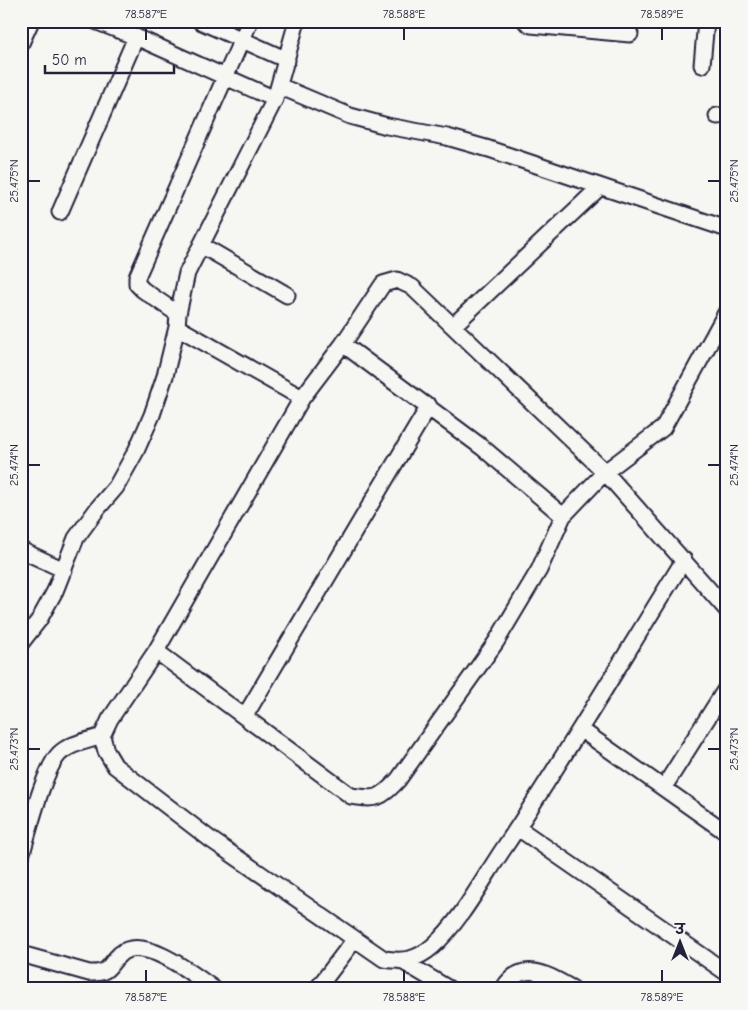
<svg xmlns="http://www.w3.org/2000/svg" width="748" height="1010" font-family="'Comic Neue','Playpen Sans Deva',sans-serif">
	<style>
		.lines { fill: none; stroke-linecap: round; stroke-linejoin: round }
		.street-casing { stroke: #22223b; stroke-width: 19 }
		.street { stroke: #f6f6f2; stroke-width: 15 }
		.ticks { fill: none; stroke: #22223b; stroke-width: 2 }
		.neatline { fill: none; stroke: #22223b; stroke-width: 2 }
		.ticks-label { font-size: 12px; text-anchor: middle; fill: #22223b }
	</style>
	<rect width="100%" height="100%" fill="#f6f6f2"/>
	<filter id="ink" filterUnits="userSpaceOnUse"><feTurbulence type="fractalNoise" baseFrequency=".02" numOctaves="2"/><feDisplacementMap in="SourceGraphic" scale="10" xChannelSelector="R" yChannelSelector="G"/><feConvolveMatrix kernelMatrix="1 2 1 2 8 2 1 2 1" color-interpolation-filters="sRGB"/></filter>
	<g filter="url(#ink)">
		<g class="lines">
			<g class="street-casing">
				<path id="street" d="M 95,21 L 136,37 L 275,99
					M 200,21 L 287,60
					M 525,21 L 531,25 L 630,34
					M 21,43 L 31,21
					M 702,65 L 706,21
					M 279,86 L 350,116 L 387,126 L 447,137 L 489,149 L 727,229
					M 717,116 L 727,115
					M 60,212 L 136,37
					M 201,245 L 287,295
					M 178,314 L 143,290 L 137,284 L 137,277 L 250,21
					M 453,326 L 600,187
					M 177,327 L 302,398
					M 343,344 L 483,448 L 563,516
					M 21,550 L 64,570
					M 21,643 L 39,620 L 55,591 L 76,538 L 98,508 L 116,487 L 136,451 L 152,415 L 165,376 L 177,327 L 178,314 L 187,273 L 275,99 L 297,21
					M 156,651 L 351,796 C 377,800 380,799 398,780 L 496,642 L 539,570 L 563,516 L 605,472 L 663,428 L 727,311
					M 245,716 L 429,406
					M 580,729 L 727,833
					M 102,736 L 106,751 L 115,766 L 210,839 L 384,959 C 404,962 417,960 433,946 C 461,921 483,879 504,848 C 567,754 624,656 684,560
					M 664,787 L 727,687
					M 518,828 L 727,973
					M 21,856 C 29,831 43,771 59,754 C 70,743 88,741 102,736 L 110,719 L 156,651 L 302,398 L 343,344 L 383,284 L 397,280 L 412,287 L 605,472 L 727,610
					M 21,954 L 89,973 C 110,974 107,966 120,954 C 144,934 194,975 214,989
					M 402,961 L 449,989
					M 317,989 L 355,939
					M 503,989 C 522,958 548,975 573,989"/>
			</g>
			<use href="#street" class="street"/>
		</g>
	</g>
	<path class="ticks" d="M 146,28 L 146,40M 404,28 L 404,40M 662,28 L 662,40M 28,181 L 40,181M 708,181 L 720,181M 28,465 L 40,465M 708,465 L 720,465M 28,749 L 40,749M 708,749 L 720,749M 146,970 L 146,982M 404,970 L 404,982M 662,970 L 662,982"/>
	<rect width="748" height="1010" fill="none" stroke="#f6f6f2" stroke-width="55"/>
	<g transform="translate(680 942)" stroke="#f6f6f2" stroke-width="4" paint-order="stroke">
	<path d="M0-4L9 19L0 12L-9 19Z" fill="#22223b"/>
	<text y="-8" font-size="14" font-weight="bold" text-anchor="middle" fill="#22223b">उ</text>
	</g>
	<path d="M45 65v8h129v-8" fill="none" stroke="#22223b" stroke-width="2.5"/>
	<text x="52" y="65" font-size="15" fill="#22223b" stroke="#f6f6f2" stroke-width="4" paint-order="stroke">50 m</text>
	<rect x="28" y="28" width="692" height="954" class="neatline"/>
	<g class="ticks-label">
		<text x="146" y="18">78.587°E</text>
		<text x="404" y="18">78.588°E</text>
		<text x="662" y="18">78.589°E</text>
		<text transform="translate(14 181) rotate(-90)" y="4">25.475°N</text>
		<text transform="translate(734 181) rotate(-90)" y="4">25.475°N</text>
		<text transform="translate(14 465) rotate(-90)" y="4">25.474°N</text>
		<text transform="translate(734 465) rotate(-90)" y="4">25.474°N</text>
		<text transform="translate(14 749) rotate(-90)" y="4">25.473°N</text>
		<text transform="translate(734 749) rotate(-90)" y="4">25.473°N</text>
		<text x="146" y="1001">78.587°E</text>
		<text x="404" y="1001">78.588°E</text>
		<text x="662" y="1001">78.589°E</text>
	</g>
</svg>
